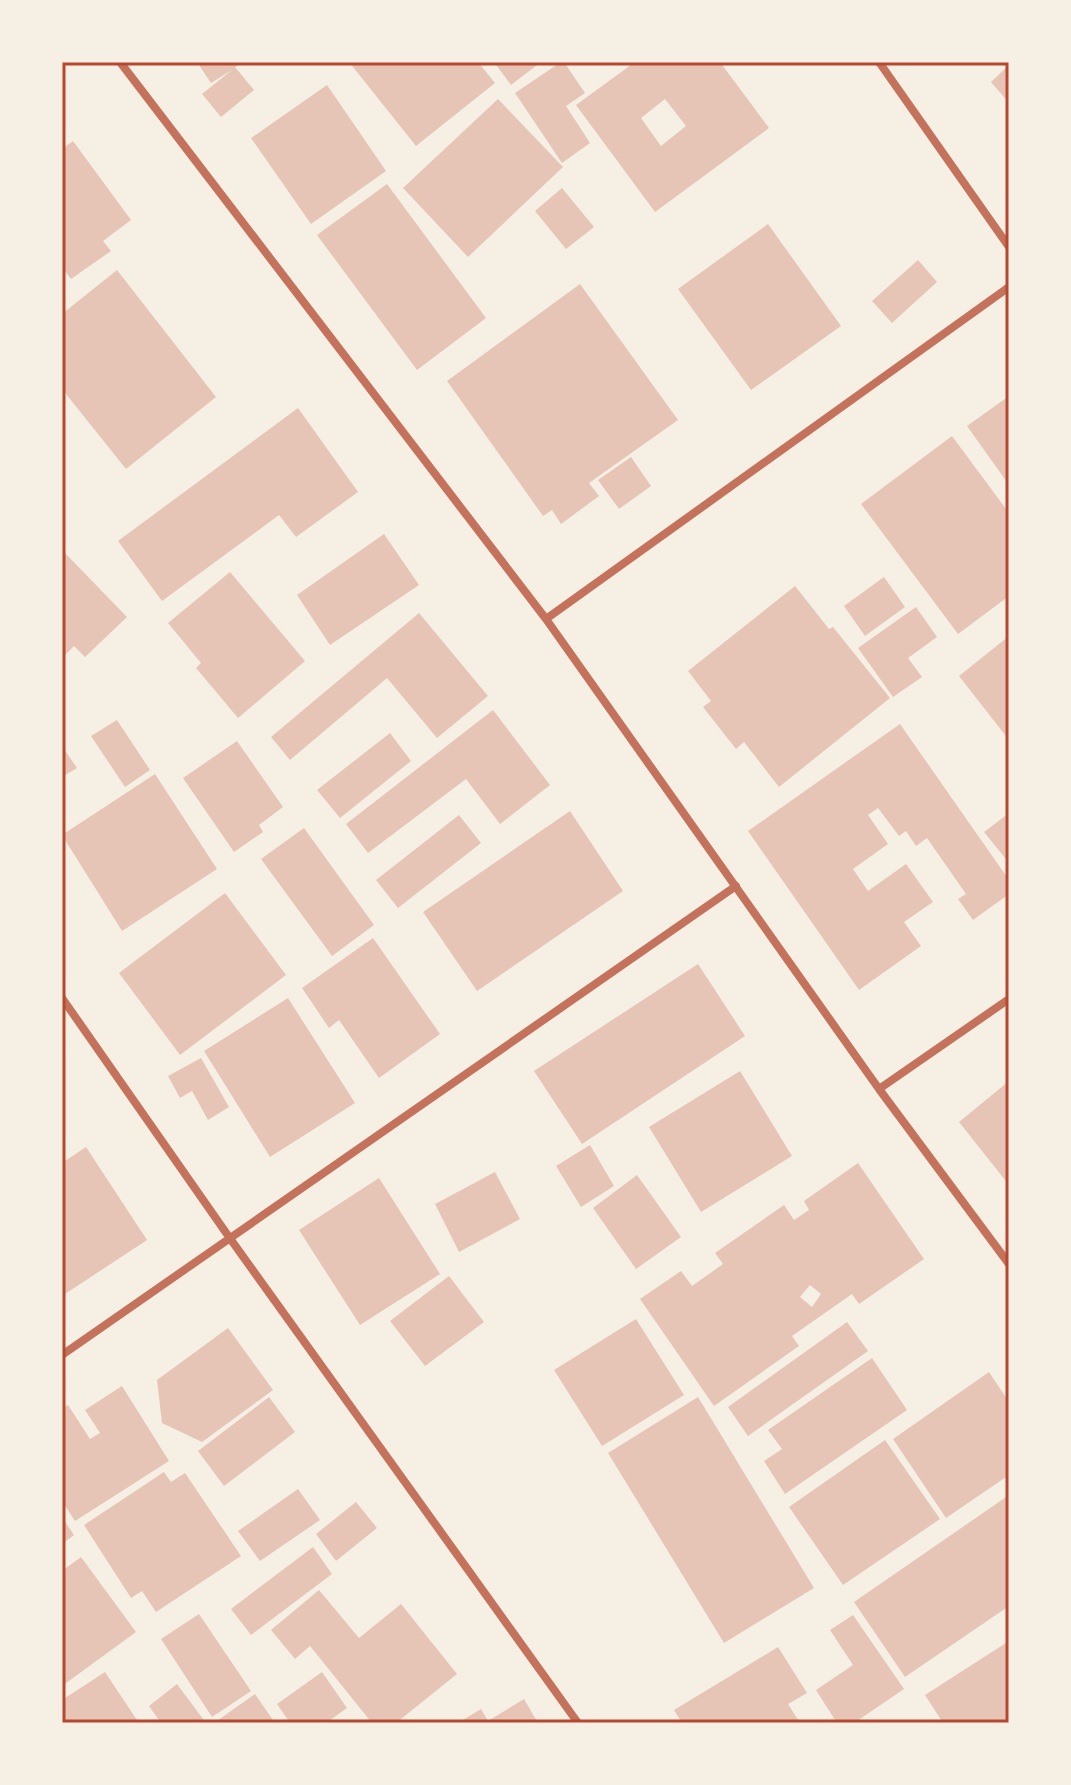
<svg xmlns="http://www.w3.org/2000/svg" width="1071" height="1785" font-family="Lato,sans-serif">
	<style>
		.building { fill: #e6c5b7; fill-rule: evenodd }
		.lines { fill: none; stroke-linecap: round; stroke-linejoin: round }
		.minor { stroke: #c5725c; stroke-width: 8 }
		.neatline { fill: none; stroke: #b5482f; stroke-width: 3 }
	</style>
	<rect width="100%" height="100%" fill="#f6efe4"/>
	<path class="building" d="M 197,62 L 243,62 L 235,67 L 254,90 L 221,117 L 202,94 L 232,70 L 211,83 Z
		M 349,62 L 478,62 L 495,83 L 416,146 Z
		M 494,62 L 534,62 L 537,65 L 511,85 Z
		M 561,62 L 564,62 L 585,93 L 566,106 L 590,143 L 562,163 L 515,93 Z
		M 635,62 L 720,62 L 769,128 L 655,212 L 576,105 ZM 665,99 L 686,126 L 661,146 L 641,118 Z
		M 1009,65 L 1009,103 L 991,82 Z
		M 327,85 L 386,171 L 311,224 L 251,138 Z
		M 498,99 L 563,167 L 468,257 L 403,188 Z
		M 73,141 L 131,220 L 103,241 L 111,251 L 71,279 L 62,267 L 62,149 Z
		M 387,184 L 486,318 L 417,370 L 317,235 Z
		M 562,188 L 594,227 L 566,249 L 535,211 Z
		M 768,224 L 841,326 L 751,390 L 678,289 Z
		M 918,260 L 937,282 L 892,323 L 872,301 Z
		M 117,270 L 216,397 L 126,469 L 62,389 L 62,314 Z
		M 580,284 L 678,420 L 589,483 L 599,496 L 561,524 L 552,510 L 543,516 L 447,381 Z
		M 1009,396 L 1009,485 L 967,426 Z
		M 298,408 L 358,492 L 296,537 L 279,515 L 162,601 L 118,541 Z
		M 952,436 L 1009,513 L 1009,596 L 958,634 L 861,504 Z
		M 631,457 L 651,486 L 619,509 L 598,480 Z
		M 384,534 L 419,585 L 330,645 L 297,595 Z
		M 62,550 L 127,617 L 85,657 L 74,646 L 62,658 Z
		M 230,572 L 305,661 L 238,718 L 196,668 L 201,663 L 168,623 Z
		M 884,577 L 905,607 L 865,636 L 844,606 Z
		M 795,586 L 829,629 L 833,627 L 890,698 L 779,787 L 744,742 L 736,749 L 703,707 L 711,701 L 688,671 Z
		M 916,607 L 937,637 L 908,658 L 922,677 L 893,697 L 858,648 Z
		M 419,613 L 488,696 L 437,738 L 387,678 L 290,760 L 271,737 Z
		M 1009,636 L 1009,740 L 959,676 Z
		M 493,710 L 550,785 L 500,824 L 466,779 L 368,853 L 346,824 Z
		M 117,720 L 150,770 L 125,787 L 91,736 Z
		M 900,724 L 1009,880 L 1009,894 L 973,920 L 958,899 L 966,894 L 927,838 L 916,846 L 906,831 L 899,836 L 878,808 L 868,815 L 888,844 L 853,869 L 868,891 L 906,864 L 933,902 L 904,922 L 921,946 L 859,990 L 748,831 Z
		M 390,733 L 411,761 L 340,818 L 317,790 Z
		M 237,741 L 283,807 L 259,825 L 263,832 L 234,852 L 183,778 Z
		M 62,746 L 77,768 L 62,777 Z
		M 155,774 L 217,869 L 122,931 L 62,835 Z
		M 570,811 L 623,891 L 477,991 L 423,912 Z
		M 1009,813 L 1009,863 L 984,832 Z
		M 459,815 L 481,843 L 398,908 L 376,880 Z
		M 304,828 L 374,925 L 332,956 L 261,859 Z
		M 225,893 L 286,975 L 180,1055 L 119,973 Z
		M 373,938 L 440,1034 L 379,1078 L 339,1020 L 329,1028 L 302,988 Z
		M 698,964 L 745,1036 L 582,1144 L 534,1071 Z
		M 288,998 L 355,1103 L 270,1157 L 204,1051 Z
		M 201,1058 L 229,1107 L 208,1120 L 192,1091 L 180,1098 L 168,1076 Z
		M 740,1071 L 792,1156 L 701,1212 L 649,1127 Z
		M 1009,1081 L 1009,1185 L 959,1122 Z
		M 590,1145 L 614,1186 L 581,1207 L 556,1166 Z
		M 86,1147 L 147,1240 L 62,1296 L 62,1163 Z
		M 858,1163 L 924,1259 L 859,1304 L 852,1294 L 792,1336 L 799,1346 L 714,1406 L 640,1299 L 681,1271 L 692,1286 L 723,1264 L 715,1253 L 784,1205 L 794,1220 L 809,1210 L 804,1201 ZM 810,1285 L 821,1294 L 812,1307 L 800,1297 Z
		M 495,1172 L 520,1219 L 459,1252 L 435,1204 Z
		M 637,1175 L 681,1237 L 636,1269 L 593,1208 Z
		M 379,1178 L 440,1274 L 360,1325 L 299,1230 Z
		M 449,1276 L 484,1322 L 425,1366 L 390,1321 Z
		M 636,1319 L 684,1395 L 602,1446 L 554,1370 Z
		M 847,1322 L 868,1351 L 748,1436 L 728,1407 Z
		M 228,1328 L 273,1390 L 202,1442 L 162,1423 L 157,1380 Z
		M 872,1358 L 907,1410 L 785,1494 L 764,1461 L 782,1449 L 768,1430 Z
		M 989,1372 L 1009,1402 L 1009,1475 L 946,1518 L 893,1439 Z
		M 122,1386 L 169,1461 L 75,1521 L 62,1501 L 62,1409 L 68,1405 L 90,1439 L 100,1433 L 85,1410 Z
		M 269,1397 L 295,1432 L 224,1486 L 198,1451 Z
		M 698,1397 L 814,1588 L 724,1643 L 608,1453 Z
		M 885,1440 L 940,1519 L 843,1585 L 789,1507 Z
		M 164,1472 L 171,1482 L 185,1473 L 241,1556 L 156,1612 L 142,1591 L 131,1598 L 84,1525 Z
		M 298,1489 L 320,1520 L 260,1561 L 238,1531 Z
		M 1009,1495 L 1009,1606 L 905,1677 L 854,1602 Z
		M 356,1502 L 377,1528 L 336,1561 L 316,1534 Z
		M 62,1517 L 74,1535 L 62,1544 Z
		M 313,1547 L 332,1574 L 251,1635 L 231,1609 Z
		M 81,1557 L 136,1632 L 62,1686 L 62,1571 Z
		M 319,1590 L 359,1638 L 401,1604 L 457,1674 L 396,1723 L 372,1723 L 310,1646 L 295,1659 L 271,1630 Z
		M 199,1614 L 251,1691 L 212,1717 L 161,1639 Z
		M 853,1615 L 904,1689 L 854,1723 L 837,1723 L 816,1690 L 853,1665 L 830,1630 Z
		M 1009,1641 L 1009,1723 L 943,1723 L 925,1695 Z
		M 778,1647 L 807,1693 L 788,1704 L 800,1723 L 682,1723 L 674,1710 Z
		M 105,1672 L 139,1723 L 62,1723 L 62,1700 Z
		M 322,1672 L 347,1708 L 326,1723 L 290,1723 L 277,1704 Z
		M 177,1684 L 206,1723 L 161,1723 L 149,1706 Z
		M 255,1694 L 275,1723 L 214,1723 Z
		M 524,1699 L 538,1723 L 458,1723 L 481,1709 L 488,1721 Z"/>
	<g class="lines">
		<path class="minor" d="M 120,62 L 546,619 L 879,1089 L 1009,1264
			M 879,62 L 1009,247
			M 546,619 L 1009,287
			M 62,998 L 229,1237 L 578,1723
			M 879,1089 L 1009,999
			M 62,1355 L 736,886"/>
	</g>
	<rect width="1071" height="1785" fill="none" stroke="#f6efe4" stroke-width="128"/>
	<rect x="64" y="64" width="943" height="1657" class="neatline"/>
</svg>
